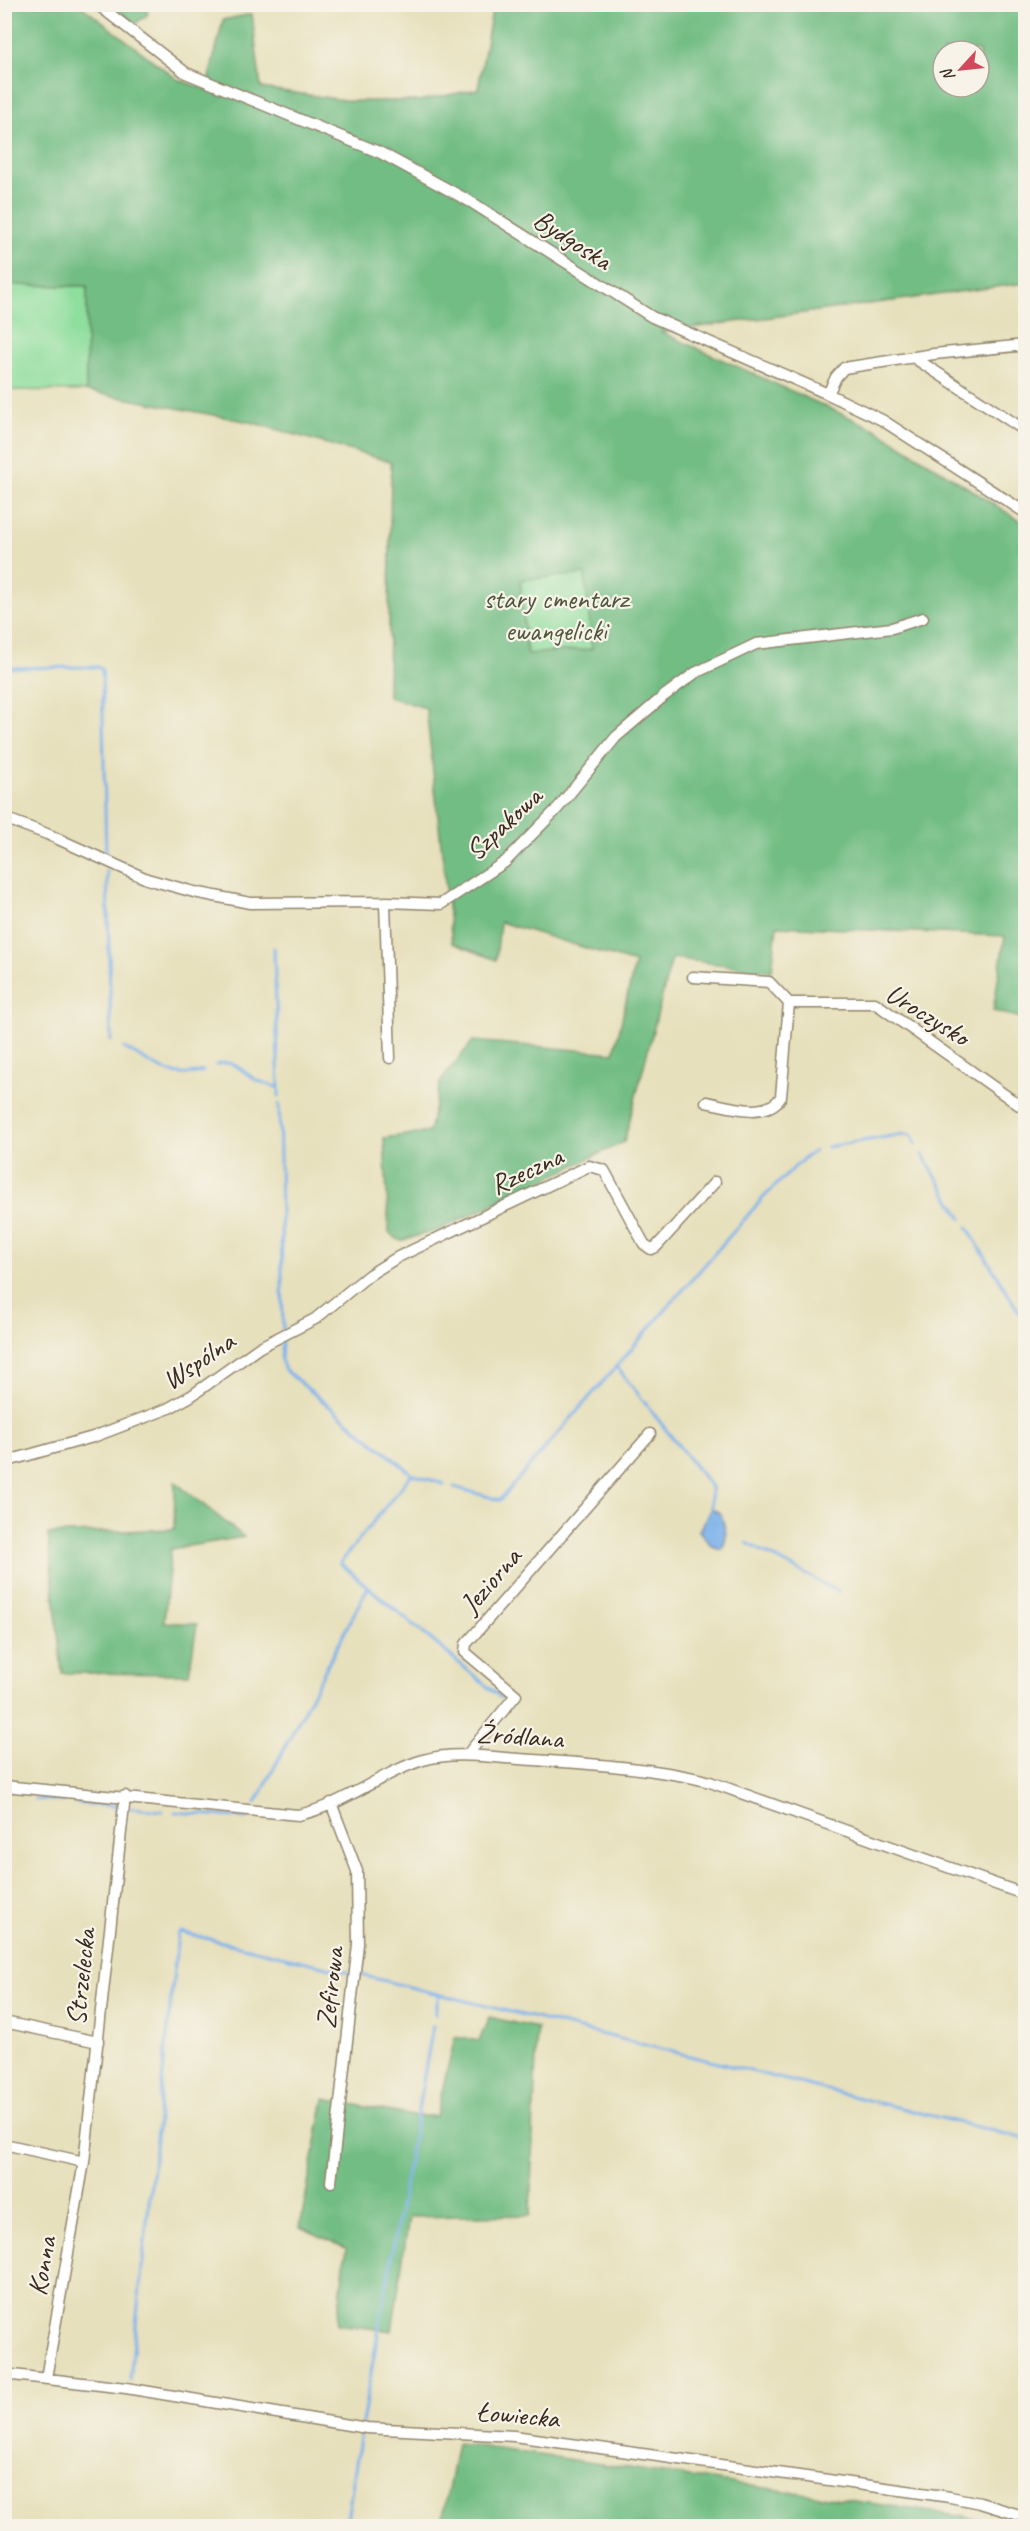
<svg xmlns="http://www.w3.org/2000/svg" width="1030" height="2531" font-family="Caveat,sans-serif">
	<style>
		.green { fill: #8ede9d; stroke: #64845e; stroke-width: 1.5 }
		.forest { fill: #72bd84; stroke: #567451; stroke-width: 1.5; fill-rule: evenodd }
		.water { fill: #7db2eb; stroke: #5c6e84; stroke-width: 1.5 }
		.lines { fill: none; stroke-linecap: round; stroke-linejoin: round }
		.stream { stroke: #7db2eb; stroke-width: 3 }
		.minor-casing { stroke: #91856d; stroke-width: 13 }
		.minor { stroke: #fff; stroke-width: 10 }
		.labels { text-anchor: middle; stroke-width: 4.5; stroke-linejoin: round; paint-order: stroke }
		.street-label { font-size: 28px; fill: #3b2a1e; stroke: #f7f3e8 }
		.park-label { font-size: 28px; fill: #50573e; stroke: #f7f3e8 }
	</style>
	<rect width="100%" height="100%" fill="#f7f3e8"/>
	<filter id="ink" filterUnits="userSpaceOnUse"><feTurbulence type="fractalNoise" baseFrequency=".0167" numOctaves="2"/><feDisplacementMap in="SourceGraphic" scale="12" xChannelSelector="R" yChannelSelector="G"/><feConvolveMatrix kernelMatrix="1 2 1 2 8 2 1 2 1" color-interpolation-filters="sRGB"/></filter>
	<filter id="wash" filterUnits="userSpaceOnUse"><feTurbulence type="fractalNoise" baseFrequency=".008" numOctaves="4" result="noise"/><feDisplacementMap in="SourceGraphic" scale="24" xChannelSelector="R" yChannelSelector="G"/><feGaussianBlur stdDeviation="1.35" result="paint"/><feColorMatrix in="noise" values="0 0 0 0 0 0 0 0 0 0 0 0 0 0 0 0 0 1.4 0 .05"/><feComposite in="paint" operator="in"/></filter>
	<g filter="url(#wash)">
		<rect width="100%" height="100%" fill="#e7e0bc"/>
		<path class="green" d="M 5,285 L 87,286 L 86,391 L 5,390 Z
			M 586,574 L 592,649 L 527,654 L 520,579 Z"/>
		<path class="forest" d="M 5,5 L 80,5 L 177,79 L 206,90 L 223,20 L 252,14 L 261,88 L 351,101 L 418,101 L 478,89 L 493,5 L 1025,5 L 1025,283 L 661,332 L 877,430 L 1025,524 L 1025,1019 L 993,1011 L 1005,936 L 777,926 L 772,971 L 672,958 L 624,1142 L 441,1229 L 400,1241 L 389,1233 L 384,1138 L 429,1132 L 441,1080 L 473,1041 L 614,1053 L 635,963 L 500,922 L 496,960 L 452,943 L 426,708 L 388,697 L 391,462 L 250,422 L 86,391 L 87,286 L 5,285 ZM 943,51 L 979,51 L 979,87 L 943,87 ZM 585,574 L 592,649 L 527,654 L 520,580 Z
			M 112,5 L 145,5 L 148,14 L 135,24 Z
			M 175,1482 L 244,1537 L 171,1549 L 164,1622 L 197,1624 L 189,1674 L 62,1673 L 48,1534 L 174,1529 Z
			M 489,2017 L 537,2028 L 530,2215 L 409,2217 L 392,2331 L 337,2324 L 346,2248 L 300,2227 L 324,2099 L 413,2116 L 436,2116 L 455,2037 L 479,2041 Z
			M 457,2443 L 979,2519 L 1004,2526 L 441,2526 Z"/>
		<path class="water" d="M 711,1508 L 721,1514 C 724,1526 730,1539 721,1549 L 712,1546 L 699,1531 Z"/>
		<g class="lines">
			<path class="stream" d="M 4,668 L 98,667 L 102,670 L 106,856
				M 107,871 L 111,1041
				M 274,948 L 279,1088
				M 124,1048 C 152,1063 171,1082 203,1071
				M 216,1065 C 233,1058 241,1071 255,1079 C 262,1083 271,1085 279,1088 L 279,1096
				M 279,1104 L 283,1331
				M 827,1147 L 904,1134 L 912,1136 L 916,1144
				M 922,1154 L 962,1219
				M 967,1227 L 1026,1323
				M 282,1342 L 281,1360 L 285,1370 L 412,1474 L 444,1484
				M 616,1366 L 711,1487 L 711,1508
				M 454,1487 L 500,1500 L 762,1199 L 803,1159 L 815,1151
				M 747,1543 L 839,1592
				M 368,1587 L 501,1698
				M 4,1796 L 5,1796
				M 35,1799 L 64,1801
				M 77,1803 L 116,1806
				M 256,1803 L 368,1587 L 340,1563 L 412,1474
				M 131,1808 L 163,1811
				M 175,1812 L 247,1818
				M 361,1975 L 1026,2139
				M 435,2014 L 439,1994
				M 130,2380 L 178,1934 L 180,1932 L 348,1972
				M 362,2423 L 433,2026
				M 346,2526 L 361,2432"/>
		</g>
	</g>
	<g filter="url(#ink)">
		<g class="lines">
			<g class="minor-casing">
				<path id="minor" d="M 97,4 L 186,73 L 381,153 L 471,202 L 652,317 L 828,394 L 882,420 L 1026,513
					M 913,357 L 1026,431
					M 828,394 L 836,377 L 844,368 L 934,354 L 1026,345
					M 4,818 L 47,834 L 147,879 L 194,892 L 250,903 L 385,902 L 441,904 L 505,862 L 557,809 L 616,737 L 664,696 L 695,673 L 756,644 L 892,628 L 923,618
					M 385,902 L 390,1058
					M 693,977 L 769,982 L 789,1003 L 875,1003 L 1019,1105 L 1026,1105
					M 706,1102 C 728,1106 766,1120 781,1097 L 789,1003
					M 4,1462 L 93,1437 L 167,1409 L 191,1396 L 260,1347 L 315,1319 L 369,1275 L 398,1257 L 589,1166 L 604,1170 L 644,1244 L 651,1249 L 656,1247 L 715,1182
					M 467,1755 L 516,1695 L 465,1652 L 466,1644 L 650,1434
					M 4,1786 L 298,1815 C 343,1806 380,1773 423,1760 C 454,1751 488,1757 519,1759 C 578,1763 654,1767 710,1782 L 1026,1895
					M 4,2022 L 98,2042
					M 4,2144 L 84,2162
					M 331,2182 L 358,1944 L 357,1871 L 331,1803
					M 4,2374 L 126,2388 L 367,2428 L 514,2436 L 950,2497 L 980,2503 L 1026,2517
					M 46,2378 L 84,2162 L 125,1796"/>
			</g>
			<use href="#minor" class="minor"/>
		</g>
	</g>
	<g class="labels">
		<g class="street-label">
			<text transform="translate(573 239) rotate(33)" y="10">Bydgoska</text>
			<text transform="translate(503 823) rotate(-43)" y="10">Szpakowa</text>
			<text transform="translate(928 1014) rotate(32)" y="10">Uroczysko</text>
			<text transform="translate(526 1170) rotate(-25)" y="10">Rzeczna</text>
			<text transform="translate(198 1360) rotate(-34)" y="10">Wspólna</text>
			<text transform="translate(490 1580) rotate(-49)" y="10">Jeziorna</text>
			<text transform="translate(520 1735) rotate(4)" y="10">Źródlana</text>
			<text transform="translate(80 1977) rotate(-84)" y="10">Strzelecka</text>
			<text transform="translate(329 1988) rotate(-84)" y="10">Zefirowa</text>
			<text transform="translate(41 2266) rotate(-80)" y="10">Konna</text>
			<text transform="translate(518 2414) rotate(5)" y="10">Łowiecka</text>
		</g>
		<g class="park-label">
			<text x="556" y="608">stary cmentarz<tspan x="556" dy="32">ewangelicki</tspan></text>
		</g>
	</g>
	<rect width="1030" height="2531" fill="none" stroke="#f7f3e8" stroke-width="24"/>
	<g transform="translate(961 69) rotate(243)"><circle r="28" fill="#f7f3e8" stroke="#aca397" stroke-width="1.5"/>
	<path d="M0-4.5L10 22L0 15L-10 22Z" fill="#d1495b"/>
	<text y="-9" font-size="16" font-weight="bold" text-anchor="middle" fill="#3b2a1e">N</text>
	</g>
</svg>
